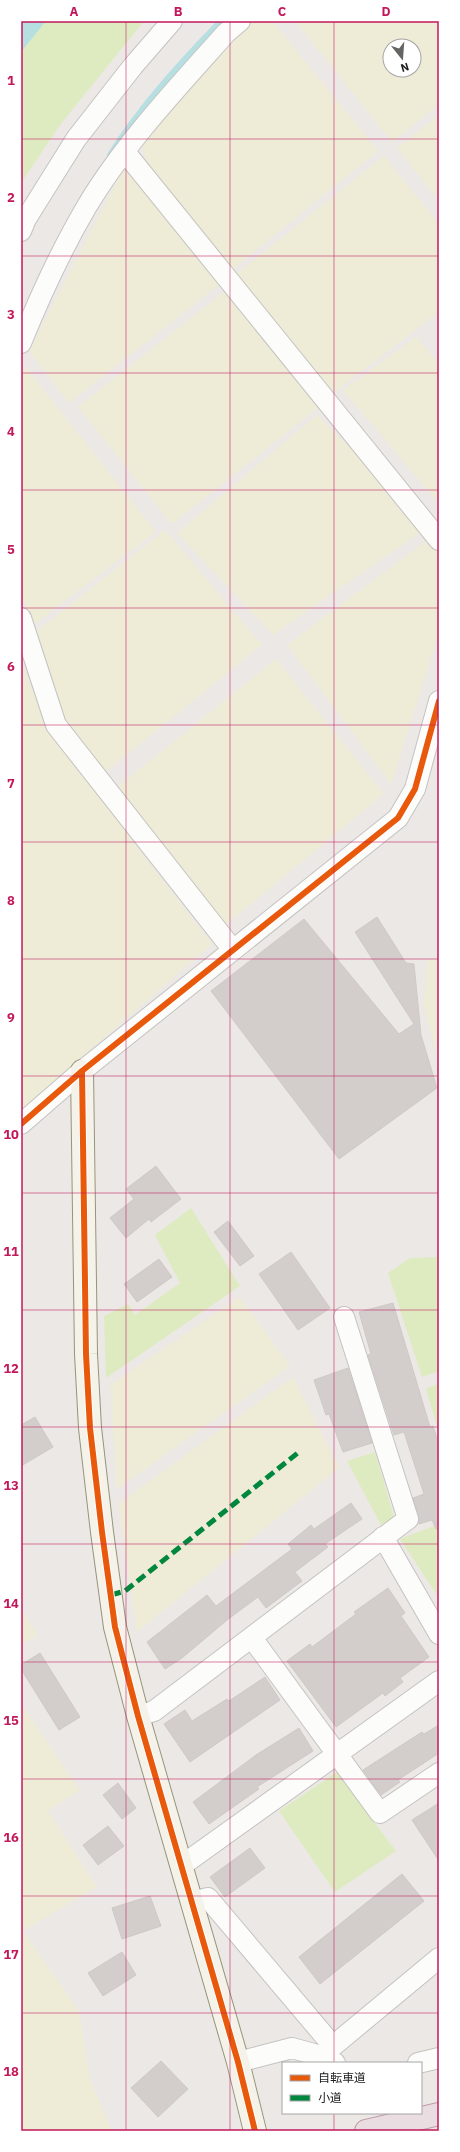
<svg xmlns="http://www.w3.org/2000/svg" width="460" height="2152" font-family="'IBM Plex Sans','Noto Sans JP',sans-serif">
	<style>
		.farmland { fill: #eeebd7; fill-rule: evenodd }
		.grass { fill: #deebc1 }
		.water { fill: #b6dfe2 }
		.lines { fill: none; stroke-linecap: round; stroke-linejoin: round }
		.stream { stroke: #b6dfe2; stroke-width: 6 }
		.building { fill: #d3cecc; stroke: #cfc9c6 }
		.street-casing { stroke: #c4c3c1; stroke-width: 22 }
		.secondary-casing { stroke: #97947c; stroke-width: 24 }
		.highway-casing { stroke: #c39aac; stroke-width: 24 }
		.street { stroke: #fcfcfb; stroke-width: 20 }
		.secondary { stroke: #f4f2e9; stroke-width: 22 }
		.highway { stroke: #e9dde1; stroke-width: 22 }
		.quiet { stroke: #00873e; stroke-width: 5; stroke-dasharray: 10 5; stroke-linecap: butt }
		.cycleway-casing { stroke: #fff; stroke-width: 8 }
		.cycleway { stroke: #e8590c; stroke-width: 6 }
		.grid { fill: none; stroke: #c2185b; stroke-width: 1; stroke-opacity: 0.55 }
		.neatline { fill: none; stroke: #c2185b; stroke-width: 1.5 }
		.grid-label { font-size: 13px; text-anchor: middle; font-weight: bold; fill: #c2185b }
	</style>
	<rect width="100%" height="100%" fill="#ece8e5"/>
	<path class="farmland" d="M 253,21 L 272,21 L 378,151 L 233,269 L 148,166 L 142,145 L 214,56 Z
		M 295,21 L 439,21 L 439,104 L 392,142 ZM 390,46 L 414,46 L 414,70 L 390,70 Z
		M 439,115 L 439,201 L 397,148 Z
		M 384,156 L 439,224 L 439,312 L 332,394 L 235,275 Z
		M 125,166 L 220,284 L 69,403 L 29,351 Z
		M 225,291 L 318,408 L 172,524 L 78,407 Z
		M 416,337 L 439,363 L 439,504 L 343,390 Z
		M 25,366 L 156,532 L 33,625 L 21,594 L 21,381 Z
		M 317,415 L 428,527 L 273,635 L 177,533 Z
		M 165,530 L 262,645 L 98,778 L 56,725 L 29,637 Z
		M 434,535 L 439,540 L 439,633 L 391,784 L 287,645 Z
		M 276,659 L 384,794 L 218,931 L 110,793 Z
		M 21,662 L 51,735 L 212,944 L 21,1110 Z
		M 439,957 L 439,1064 L 424,1006 L 427,961 Z
		M 240,1297 L 290,1366 L 117,1489 L 110,1385 Z
		M 293,1377 L 339,1468 L 137,1632 L 118,1504 Z
		M 21,1609 L 38,1635 L 21,1645 Z
		M 21,1704 L 80,1790 L 48,1811 L 97,1887 L 23,1931 L 79,2011 L 90,2079 L 112,2131 L 21,2131 Z"/>
	<path class="grass" d="M 21,21 L 144,21 L 60,125 L 21,183 Z
		M 191,1208 L 240,1286 L 106,1378 L 104,1316 L 128,1304 L 135,1315 L 180,1283 L 155,1235 Z
		M 439,1257 L 439,1371 L 422,1377 L 388,1273 L 410,1258 Z
		M 439,1383 L 439,1433 L 426,1389 Z
		M 375,1452 L 394,1517 L 381,1525 L 347,1461 Z
		M 439,1524 L 439,1598 L 400,1539 Z
		M 337,1772 L 396,1851 L 335,1892 L 279,1811 Z"/>
	<path class="water" d="M 21,21 L 46,21 L 21,52 Z"/>
	<g class="lines">
		<path class="stream" d="M 110,155 C 141,106 180,63 221,21"/>
	</g>
	<path class="building" d="M 377,917 L 406,963 L 414,964 L 421,1035 L 437,1088 L 339,1159 L 211,991 L 304,919 L 399,1034 L 414,1024 L 355,932 Z
		M 156,1166 L 181,1199 L 151,1222 L 149,1219 L 126,1238 L 110,1218 L 134,1199 L 126,1189 Z
		M 228,1221 L 254,1256 L 240,1266 L 214,1232 Z
		M 291,1252 L 330,1308 L 298,1330 L 259,1274 Z
		M 159,1259 L 172,1277 L 137,1302 L 124,1284 Z
		M 393,1303 L 430,1427 L 433,1426 L 439,1445 L 439,1529 L 436,1529 L 432,1520 L 419,1524 L 419,1516 L 413,1498 L 424,1494 L 404,1432 L 394,1435 L 368,1355 L 371,1354 L 359,1312 Z
		M 348,1368 L 372,1443 L 343,1452 L 329,1414 L 326,1415 L 314,1380 Z
		M 35,1417 L 53,1447 L 21,1466 L 21,1425 Z
		M 351,1503 L 362,1519 L 325,1544 L 328,1547 L 295,1572 L 302,1581 L 266,1608 L 258,1597 L 227,1620 L 182,1658 L 165,1669 L 147,1642 L 207,1595 L 216,1606 L 292,1549 L 288,1544 L 311,1525 L 314,1529 Z
		M 388,1588 L 405,1613 L 401,1616 L 429,1657 L 400,1678 L 403,1682 L 385,1696 L 383,1693 L 336,1727 L 287,1661 L 310,1644 L 312,1647 L 356,1614 L 354,1612 Z
		M 40,1653 L 80,1717 L 59,1730 L 21,1669 L 21,1665 Z
		M 265,1677 L 280,1700 L 190,1762 L 164,1724 L 185,1710 L 192,1721 L 227,1699 L 229,1701 Z
		M 439,1725 L 439,1753 L 398,1780 L 400,1782 L 381,1795 L 363,1770 L 422,1732 L 424,1734 Z
		M 299,1728 L 313,1751 L 257,1787 L 259,1789 L 209,1824 L 193,1802 L 256,1755 Z
		M 118,1783 L 136,1808 L 122,1819 L 103,1795 Z
		M 439,1803 L 439,1861 L 412,1820 Z
		M 108,1826 L 124,1846 L 98,1865 L 83,1845 Z
		M 250,1848 L 265,1868 L 225,1897 L 210,1877 Z
		M 402,1874 L 424,1901 L 320,1984 L 299,1957 Z
		M 150,1896 L 161,1926 L 122,1939 L 112,1908 Z
		M 122,1952 L 136,1975 L 103,1996 L 88,1973 Z
		M 161,2061 L 188,2089 L 158,2117 L 131,2088 Z"/>
	<g class="lines">
		<g class="street-casing">
			<path id="street" d="M 125,152 L 439,540
				M 21,231 L 26,219 L 76,139 L 133,66 L 172,21
				M 21,343 C 40,296 61,250 87,206 C 124,144 178,87 226,33 L 240,21
				M 21,618 L 56,725 L 233,950
				M 21,1124 L 82,1071 L 398,818 L 415,789 L 439,701
				M 383,1537 L 439,1634
				M 252,1638 L 380,1813 L 439,1773
				M 138,1716 L 154,1711 L 408,1519 L 344,1317
				M 181,1866 L 439,1681
				M 192,1902 L 208,1898 L 333,2046
				M 321,2056 L 439,1958
				M 238,2062 L 292,2048 L 321,2056 L 335,2063
				M 418,2063 L 439,2058"/>
		</g>
		<g class="secondary-casing">
			<path id="secondary" d="M 82,1071 L 86,1354 L 90,1428 L 102,1532 L 115,1627 L 138,1716 L 238,2062 L 255,2131"/>
		</g>
		<g class="highway-casing">
			<path id="highway" d="M 366,2131 L 439,2114"/>
		</g>
		<use href="#street" class="street"/>
		<use href="#secondary" class="secondary"/>
		<use href="#highway" class="highway"/>
		<path class="quiet" d="M 111,1595 L 125,1591 L 299,1452"/>
		<g class="cycleway-casing">
			<path id="cycleway" d="M 82,1071 L 86,1354 L 90,1428 L 102,1532 L 115,1627 L 138,1716 L 238,2062 L 255,2131
				M 21,1124 L 82,1071 L 398,818 L 415,789 L 439,701"/>
		</g>
		<use href="#cycleway" class="cycleway"/>
	</g>
	<path class="grid" d="M 126,21 L 126,2131M 230,21 L 230,2131M 334,21 L 334,2063M 21,139 L 439,139M 21,256 L 439,256M 21,373 L 439,373M 21,490 L 439,490M 21,608 L 439,608M 21,725 L 439,725M 21,842 L 439,842M 21,959 L 439,959M 21,1076 L 439,1076M 21,1193 L 439,1193M 21,1310 L 439,1310M 21,1427 L 439,1427M 21,1544 L 439,1544M 21,1662 L 439,1662M 21,1779 L 439,1779M 21,1896 L 439,1896M 21,2013 L 439,2013M 334,2113 L 334,2131"/>
	<rect width="460" height="2152" fill="none" stroke="#ffffff" stroke-width="44"/>
	<rect x="282" y="2062" width="140" height="52" fill="#ffffff" stroke="#a5a5a5"/>
	<rect x="290" y="2075" width="20" height="6" fill="#e8590c" stroke="#a5a5a5"/>
	<text x="318" y="2082" font-size="12" fill="#1d1d1d">自転車道</text>
	<rect x="290" y="2095" width="20" height="6" fill="#00873e" stroke="#a5a5a5"/>
	<text x="318" y="2102" font-size="12" fill="#1d1d1d">小道</text>
	<g transform="translate(402 58) rotate(163)"><circle r="19" fill="#ffffff" stroke="#a5a5a5"/>
	<path d="M0-3L7 15L0 10L-7 15Z" fill="#656463"/>
	<text y="-6" font-size="11" font-weight="bold" text-anchor="middle" fill="#1d1d1d">N</text>
	</g>
	<rect x="22" y="22" width="416" height="2108" class="neatline"/>
	<g class="grid-label">
		<text x="74" y="16">A</text>
		<text x="178" y="16">B</text>
		<text x="282" y="16">C</text>
		<text x="386" y="16">D</text>
		<text x="11" y="85">1</text>
		<text x="11" y="202">2</text>
		<text x="11" y="319">3</text>
		<text x="11" y="436">4</text>
		<text x="11" y="554">5</text>
		<text x="11" y="671">6</text>
		<text x="11" y="788">7</text>
		<text x="11" y="905">8</text>
		<text x="11" y="1022">9</text>
		<text x="11" y="1139">10</text>
		<text x="11" y="1256">11</text>
		<text x="11" y="1373">12</text>
		<text x="11" y="1490">13</text>
		<text x="11" y="1608">14</text>
		<text x="11" y="1725">15</text>
		<text x="11" y="1842">16</text>
		<text x="11" y="1959">17</text>
		<text x="11" y="2076">18</text>
	</g>
</svg>
